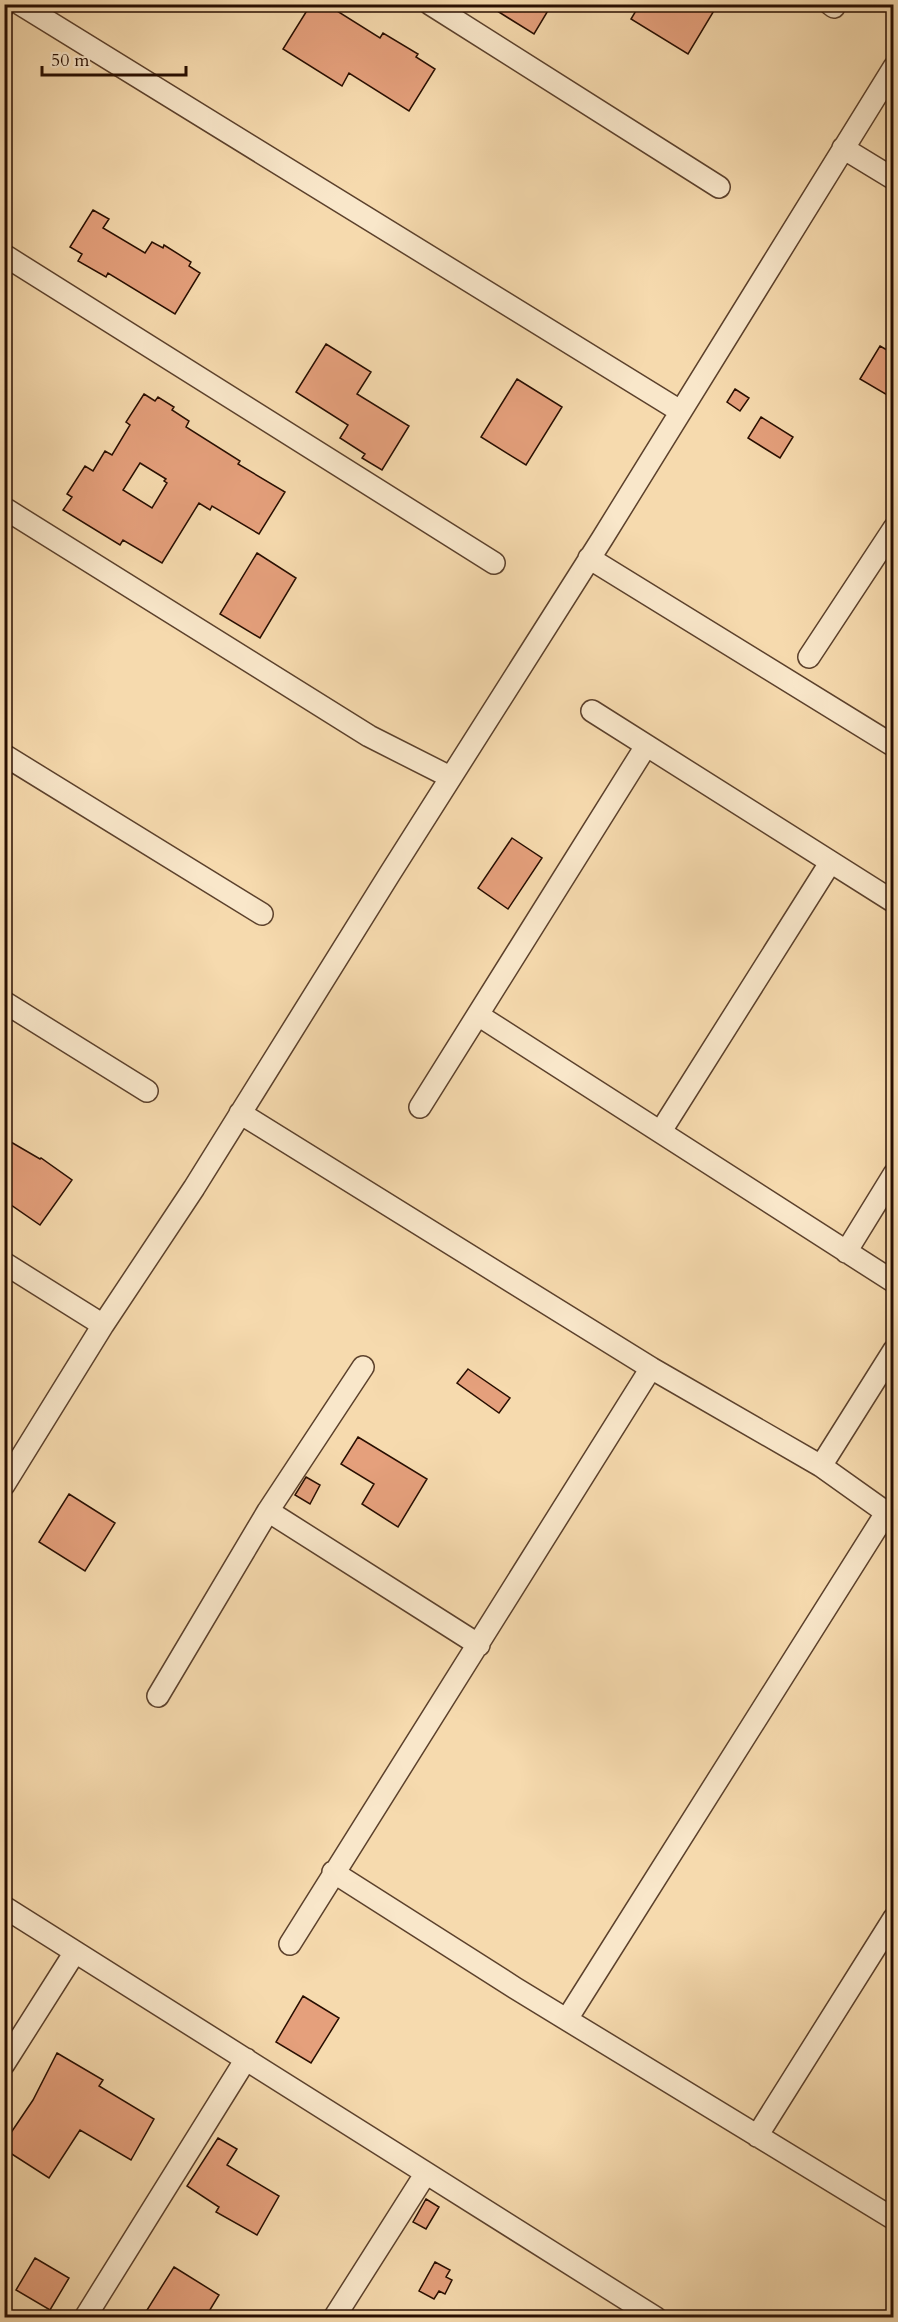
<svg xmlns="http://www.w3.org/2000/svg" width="898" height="2322" font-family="Cardo,serif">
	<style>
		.building { fill: #e5a07c; stroke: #280e01; stroke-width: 1.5; fill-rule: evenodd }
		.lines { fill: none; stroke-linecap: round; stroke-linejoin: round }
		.minor-casing { stroke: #5c412c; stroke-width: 24 }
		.minor { stroke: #f9e7ca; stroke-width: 21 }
	</style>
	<rect width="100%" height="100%" fill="#f6daae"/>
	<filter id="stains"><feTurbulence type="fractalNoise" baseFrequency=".00333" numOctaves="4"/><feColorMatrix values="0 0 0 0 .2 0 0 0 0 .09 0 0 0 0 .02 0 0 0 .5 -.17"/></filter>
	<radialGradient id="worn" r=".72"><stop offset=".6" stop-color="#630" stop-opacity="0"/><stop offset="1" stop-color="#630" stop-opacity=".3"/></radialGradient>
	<path class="building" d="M 311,4 L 326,4 L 380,38 L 383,33 L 418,54 L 416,57 L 435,69 L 409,111 L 349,73 L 342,86 L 283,49 Z
		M 486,4 L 552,4 L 534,34 Z
		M 640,4 L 718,4 L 688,54 L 631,19 Z
		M 93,210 L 109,219 L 103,228 L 145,253 L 152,242 L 163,248 L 164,245 L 191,262 L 189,266 L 200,273 L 175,314 L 108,273 L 106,277 L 78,261 L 82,254 L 70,247 Z
		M 326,344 L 371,372 L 357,394 L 409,426 L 382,470 L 362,458 L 365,454 L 340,438 L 348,425 L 296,392 Z
		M 880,346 L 894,354 L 894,399 L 860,379 Z
		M 517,379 L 562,407 L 526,465 L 481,437 Z
		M 735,389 L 749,398 L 740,411 L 727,402 Z
		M 144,394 L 155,401 L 158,397 L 174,407 L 172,410 L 189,421 L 186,427 L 240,461 L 238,464 L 285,492 L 259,534 L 212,506 L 210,510 L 199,503 L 162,563 L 123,540 L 120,545 L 63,510 L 72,497 L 67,494 L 85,466 L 93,471 L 105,451 L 112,455 L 130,425 L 126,422 ZM 140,463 L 166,479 L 164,481 L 167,483 L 152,508 L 123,490 Z
		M 761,417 L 793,437 L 780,458 L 748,438 Z
		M 257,553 L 296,578 L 260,638 L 220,614 Z
		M 512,838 L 542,858 L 508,909 L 478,888 Z
		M 4,1138 L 40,1159 L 41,1158 L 72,1180 L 40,1225 L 4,1200 Z
		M 468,1369 L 510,1398 L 499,1413 L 457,1383 Z
		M 358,1437 L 427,1479 L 398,1527 L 362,1504 L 374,1484 L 341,1464 Z
		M 306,1477 L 320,1485 L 310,1504 L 295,1495 Z
		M 69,1494 L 115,1523 L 85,1571 L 39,1542 Z
		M 303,1996 L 339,2018 L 311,2063 L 276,2042 Z
		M 57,2053 L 103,2080 L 99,2086 L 154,2119 L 131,2160 L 80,2130 L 49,2178 L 4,2149 L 4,2143 L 33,2100 Z
		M 218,2138 L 237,2149 L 227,2165 L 279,2196 L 257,2235 L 216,2212 L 219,2207 L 187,2186 Z
		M 426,2199 L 439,2207 L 426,2229 L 413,2222 Z
		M 35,2258 L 69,2278 L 50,2310 L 16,2290 Z
		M 435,2262 L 450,2270 L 446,2277 L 452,2280 L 445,2294 L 439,2291 L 434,2299 L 419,2291 Z
		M 174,2267 L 219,2295 L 205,2318 L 142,2318 Z"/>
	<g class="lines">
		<g class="minor-casing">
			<path id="minor" d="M 20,4 L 680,411
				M 430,4 L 719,187
				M 830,4 L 834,7
				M 4,6 L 5,4
				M 843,148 L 894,179
				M 4,255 L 494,563
				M 4,508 L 369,736 L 450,777
				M 589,558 L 894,746
				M 809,657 L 894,528
				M 592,711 L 894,902
				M 4,755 L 262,914
				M 4,1002 L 147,1091
				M 478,1015 L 894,1282
				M 420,1107 L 646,746
				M 240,1113 L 651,1368 L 821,1466 L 894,1518
				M 661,1131 L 830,863
				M 846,1252 L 894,1174
				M 4,1263 L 103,1325
				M 821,1466 L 894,1350
				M 4,1485 L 103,1325 L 194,1188 L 389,875 L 602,539 L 894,67
				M 268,1511 L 479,1645
				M 158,1696 L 268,1511 L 363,1367
				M 333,1872 L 515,1988 L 894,2219
				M 4,1907 L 426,2173
				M 290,1944 L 651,1368
				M 567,2019 L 886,1513
				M 4,2064 L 75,1952
				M 757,2136 L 894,1918
				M 86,2316 L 246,2059
				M 334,2318 L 426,2173 L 656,2318"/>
		</g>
		<use href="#minor" class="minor"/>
	</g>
	<rect width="898" height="2322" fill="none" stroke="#f6daae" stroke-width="24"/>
	<rect x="6" y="6" width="886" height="2310" fill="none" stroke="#280e01" stroke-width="3"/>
	<rect x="12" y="12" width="874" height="2298" fill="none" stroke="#280e01" stroke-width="1.5"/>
	<path d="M42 66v9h144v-9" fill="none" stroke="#280e01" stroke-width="3"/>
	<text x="51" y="66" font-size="18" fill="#280e01" stroke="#f9e7ca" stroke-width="4.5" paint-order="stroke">50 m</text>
	<rect width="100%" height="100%" filter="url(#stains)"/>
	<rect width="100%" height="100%" fill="url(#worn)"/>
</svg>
